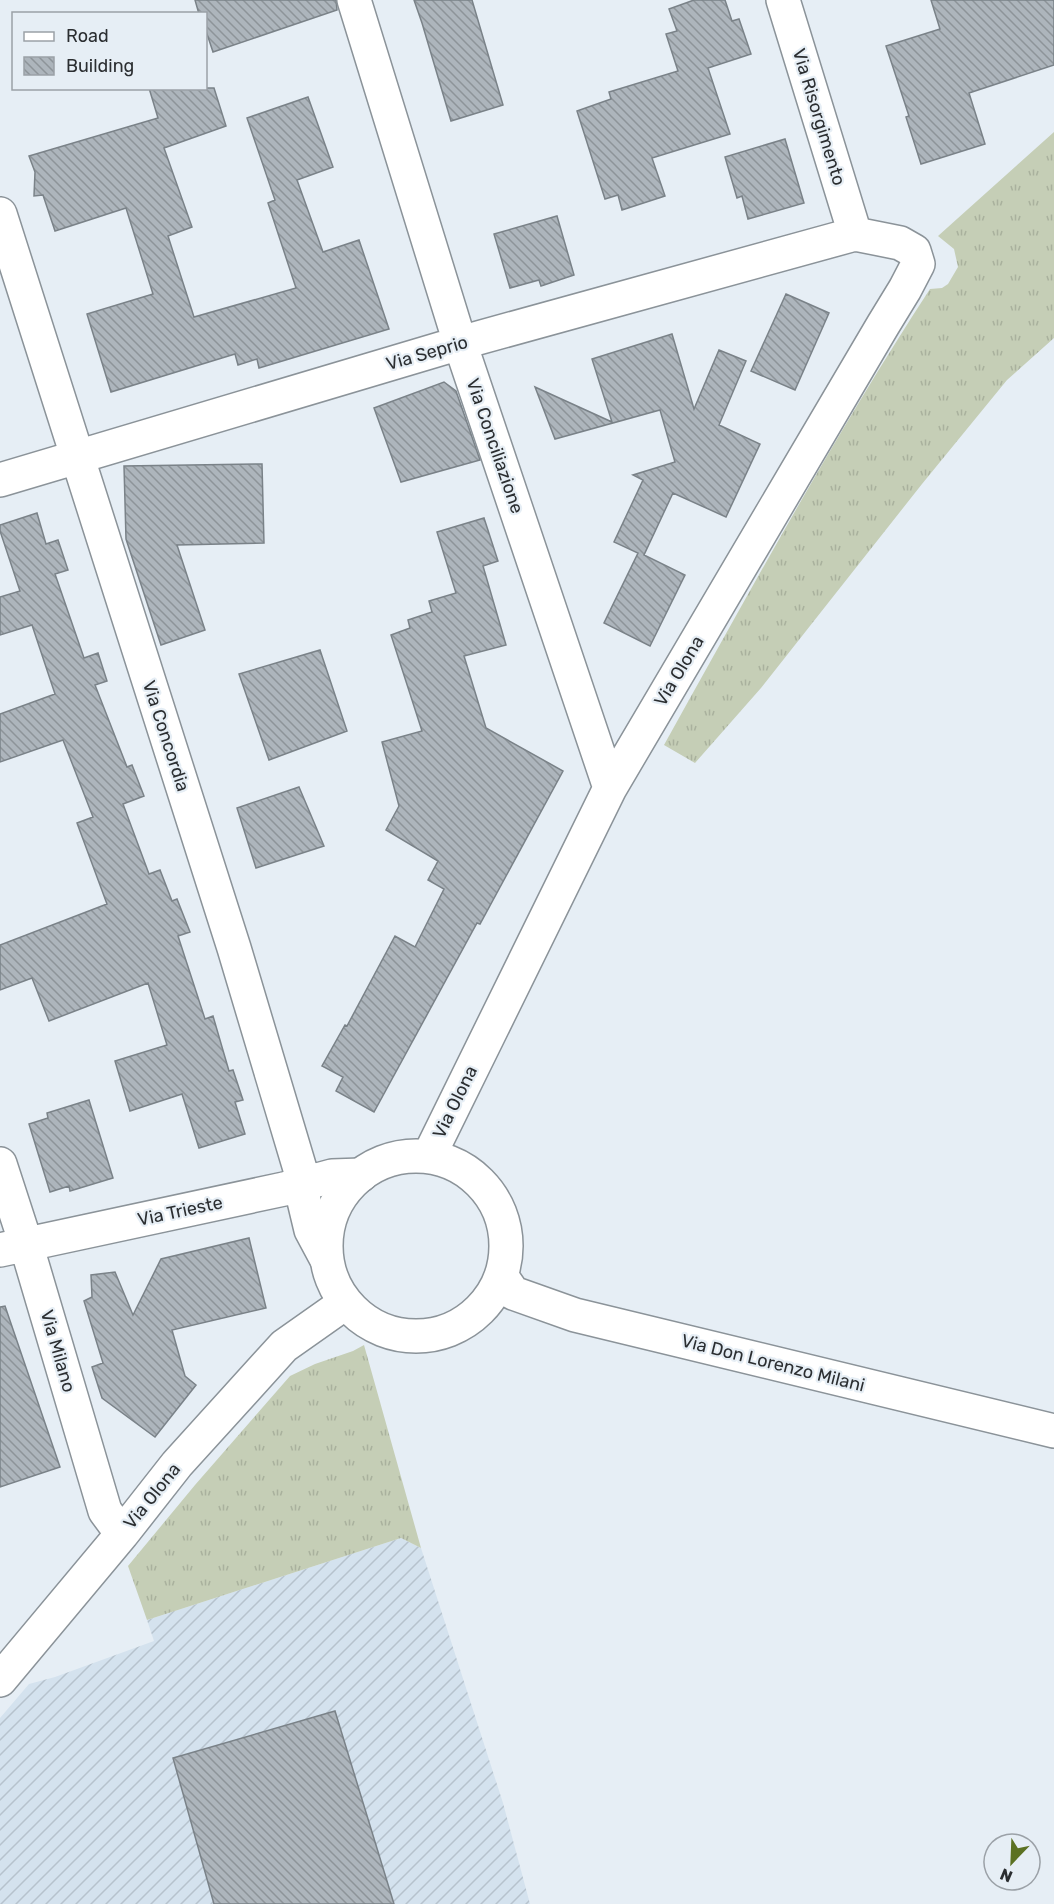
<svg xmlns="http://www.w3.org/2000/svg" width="1054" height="1904" font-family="Rubik,sans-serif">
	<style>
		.industrial { fill: url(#industrial-furrows) }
		.grass { fill: url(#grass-tufts) }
		.building { fill: url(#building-back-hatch); stroke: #7a8288; stroke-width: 1.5 }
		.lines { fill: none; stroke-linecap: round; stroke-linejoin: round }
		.minor-casing { stroke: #8b9399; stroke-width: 36 }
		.major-casing { stroke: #8b9399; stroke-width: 36 }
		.minor { stroke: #fff; stroke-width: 33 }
		.major { stroke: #fff; stroke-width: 33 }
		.labels { text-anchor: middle; stroke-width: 4.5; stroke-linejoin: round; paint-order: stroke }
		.street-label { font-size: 18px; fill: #2b2e31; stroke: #e6eef5 }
	</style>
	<defs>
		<pattern id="industrial-furrows" width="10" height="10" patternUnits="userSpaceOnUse" patternTransform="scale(1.5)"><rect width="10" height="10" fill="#d4e2ee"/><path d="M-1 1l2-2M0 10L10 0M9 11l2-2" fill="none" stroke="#b6c2cd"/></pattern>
		<pattern id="grass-tufts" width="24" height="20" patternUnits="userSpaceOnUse" patternTransform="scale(1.5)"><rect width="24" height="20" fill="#c5ceb6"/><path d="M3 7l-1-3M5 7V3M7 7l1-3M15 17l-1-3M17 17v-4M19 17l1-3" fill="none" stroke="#a9b19d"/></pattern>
		<pattern id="building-back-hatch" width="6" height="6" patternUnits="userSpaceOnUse" patternTransform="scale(1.5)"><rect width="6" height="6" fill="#adb5bc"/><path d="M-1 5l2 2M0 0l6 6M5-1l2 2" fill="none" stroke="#8d9499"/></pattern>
	</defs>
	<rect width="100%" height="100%" fill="#e6eef5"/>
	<path class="industrial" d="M 401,1538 L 421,1548 L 503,1803 L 530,1904 L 0,1904 L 0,1718 L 29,1684 L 55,1677 L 154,1641 L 147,1620 Z"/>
	<path class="grass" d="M 1054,132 L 1054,338 L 1007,380 L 922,484 L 761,688 L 695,763 L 664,745 C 750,591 834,436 930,289 L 942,288 L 948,284 L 958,267 L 954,249 L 938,236 Z
		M 364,1345 L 421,1548 L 401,1538 L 147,1620 L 128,1566 L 195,1485 L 290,1376 L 315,1364 L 353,1351 Z"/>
	<path class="building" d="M 195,0 L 336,0 L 337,10 L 213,52 L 206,31 L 206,14 L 199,14 Z
		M 414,0 L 472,0 L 503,105 L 451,121 L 422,23 Z
		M 694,0 L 725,0 L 732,21 L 739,19 L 751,54 L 708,68 L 730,134 L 652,158 L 665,196 L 622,210 L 618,195 L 605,199 L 577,111 L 611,99 L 609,92 L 678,71 L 666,34 L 677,31 L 669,9 Z
		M 931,0 L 1054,0 L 1054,65 L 969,93 L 985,144 L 921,164 L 906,117 L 909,116 L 886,46 L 940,29 Z
		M 149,88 L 214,88 L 226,126 L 164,148 L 192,227 L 168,236 L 194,317 L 296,288 L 268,203 L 275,200 L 247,118 L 308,97 L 333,167 L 297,180 L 323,252 L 359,240 L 389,329 L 259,368 L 257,359 L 238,365 L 235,354 L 111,392 L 87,314 L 153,294 L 126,208 L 55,231 L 43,195 L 34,196 L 35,172 L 29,156 L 158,118 Z
		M 785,139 L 804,203 L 748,219 L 742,196 L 737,198 L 725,157 Z
		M 557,216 L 574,275 L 541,286 L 539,280 L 510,288 L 494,234 Z
		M 786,294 L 829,313 L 795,390 L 751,371 Z
		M 672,334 L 694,409 L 719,350 L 746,361 L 719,425 L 760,444 L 726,517 L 673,493 L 644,555 L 685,575 L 650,646 L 604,623 L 638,553 L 614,542 L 643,480 L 633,475 L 675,462 L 660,410 L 555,439 L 535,387 L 612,422 L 592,359 Z
		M 444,382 L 456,391 L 480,460 L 401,482 L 374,408 Z
		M 262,464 L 264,543 L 177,545 L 205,630 L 161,645 L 126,539 L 124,466 Z
		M 37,513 L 46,544 L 58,540 L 68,570 L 55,574 L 84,658 L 98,653 L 107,681 L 95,685 L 127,767 L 132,765 L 144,796 L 123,804 L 149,874 L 160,870 L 172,901 L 177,899 L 190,932 L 178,936 L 205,1019 L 213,1016 L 229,1071 L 233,1070 L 243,1100 L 235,1102 L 245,1134 L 199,1148 L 182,1094 L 130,1111 L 115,1061 L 167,1045 L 148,983 L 49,1021 L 32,978 L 0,990 L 0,945 L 107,904 L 77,823 L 93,817 L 63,740 L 0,762 L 0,714 L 55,694 L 32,625 L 0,635 L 0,597 L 20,591 L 0,531 L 0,525 Z
		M 484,518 L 498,561 L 483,566 L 506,645 L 464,656 L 486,728 L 563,771 L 480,924 L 477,923 L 374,1112 L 336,1091 L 343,1077 L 322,1066 L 345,1025 L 347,1026 L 395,936 L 415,947 L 444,889 L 428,880 L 438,861 L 386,830 L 399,806 L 382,742 L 422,731 L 391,635 L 410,628 L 408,620 L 432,612 L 429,601 L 456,593 L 437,532 Z
		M 320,650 L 347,731 L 269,760 L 239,674 Z
		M 299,787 L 324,846 L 256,868 L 237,808 Z
		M 89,1100 L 113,1178 L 70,1191 L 69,1186 L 50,1192 L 29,1124 L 48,1118 L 47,1113 Z
		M 249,1238 L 266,1308 L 172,1330 L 185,1376 L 196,1385 L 155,1437 L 102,1398 L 92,1367 L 103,1363 L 84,1301 L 92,1297 L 91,1275 L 115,1272 L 133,1315 L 161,1259 Z
		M 5,1306 L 60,1467 L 0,1487 L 0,1307 Z
		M 335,1711 L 394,1904 L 214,1904 L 173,1758 Z"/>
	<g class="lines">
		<g class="minor-casing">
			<path id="minor" d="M 354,0 L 460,343 L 610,788
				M 783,0 L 855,234
				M 0,214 L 234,948 L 300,1169 L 300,1184 L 311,1230 L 326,1258
				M 0,480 L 460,343 L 855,234 L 900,243 L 914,251 L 918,264 L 905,289 L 883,325 L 610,788 L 429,1156
				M 0,1164 L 26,1244 L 105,1511 L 122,1534
				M 0,1250 L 284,1189 L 332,1176 L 361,1175
				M 0,1680 L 122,1534 L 177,1464 L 284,1346 L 345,1303"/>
		</g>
		<g class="major-casing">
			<path id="major" d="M326 1246a90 90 0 1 1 180 0a90 90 0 1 1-180 0Z
				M 502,1277 L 513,1293 L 575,1315 L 1054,1431"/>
		</g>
		<use href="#minor" class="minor"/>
		<use href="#major" class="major"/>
	</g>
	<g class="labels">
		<g class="street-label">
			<text transform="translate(819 117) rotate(73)" y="6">Via Risorgimento</text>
			<text transform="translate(427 353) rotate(-16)" y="6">Via Seprio</text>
			<text transform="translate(495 446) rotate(71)" y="6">Via Conciliazione</text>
			<text transform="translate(679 671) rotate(-59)" y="6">Via Olona</text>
			<text transform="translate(166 736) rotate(72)" y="6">Via Concordia</text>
			<text transform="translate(455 1102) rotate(-64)" y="6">Via Olona</text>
			<text transform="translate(180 1211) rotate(-12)" y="6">Via Trieste</text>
			<text transform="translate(58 1351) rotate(74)" y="6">Via Milano</text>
			<text transform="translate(773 1363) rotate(14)" y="6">Via Don Lorenzo Milani</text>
			<text transform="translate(152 1496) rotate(-51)" y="6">Via Olona</text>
		</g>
	</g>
	<rect x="12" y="12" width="195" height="78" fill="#e6eef5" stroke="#9ba1a7" stroke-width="1.5"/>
	<rect x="24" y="32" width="30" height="9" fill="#ffffff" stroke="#9ba1a7" stroke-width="1.5"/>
	<text x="66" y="42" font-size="18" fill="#2b2e31">Road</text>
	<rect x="24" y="57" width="30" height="18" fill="url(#building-back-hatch)" stroke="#9ba1a7" stroke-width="1.5"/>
	<text x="66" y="72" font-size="18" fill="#2b2e31">Building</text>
	<g transform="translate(1012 1862) rotate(203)"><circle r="28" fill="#e6eef5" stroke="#9ba1a7" stroke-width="1.5"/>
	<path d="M0-4.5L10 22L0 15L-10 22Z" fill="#5b7122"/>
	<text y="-9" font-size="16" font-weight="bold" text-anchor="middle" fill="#2b2e31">N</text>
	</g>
</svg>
